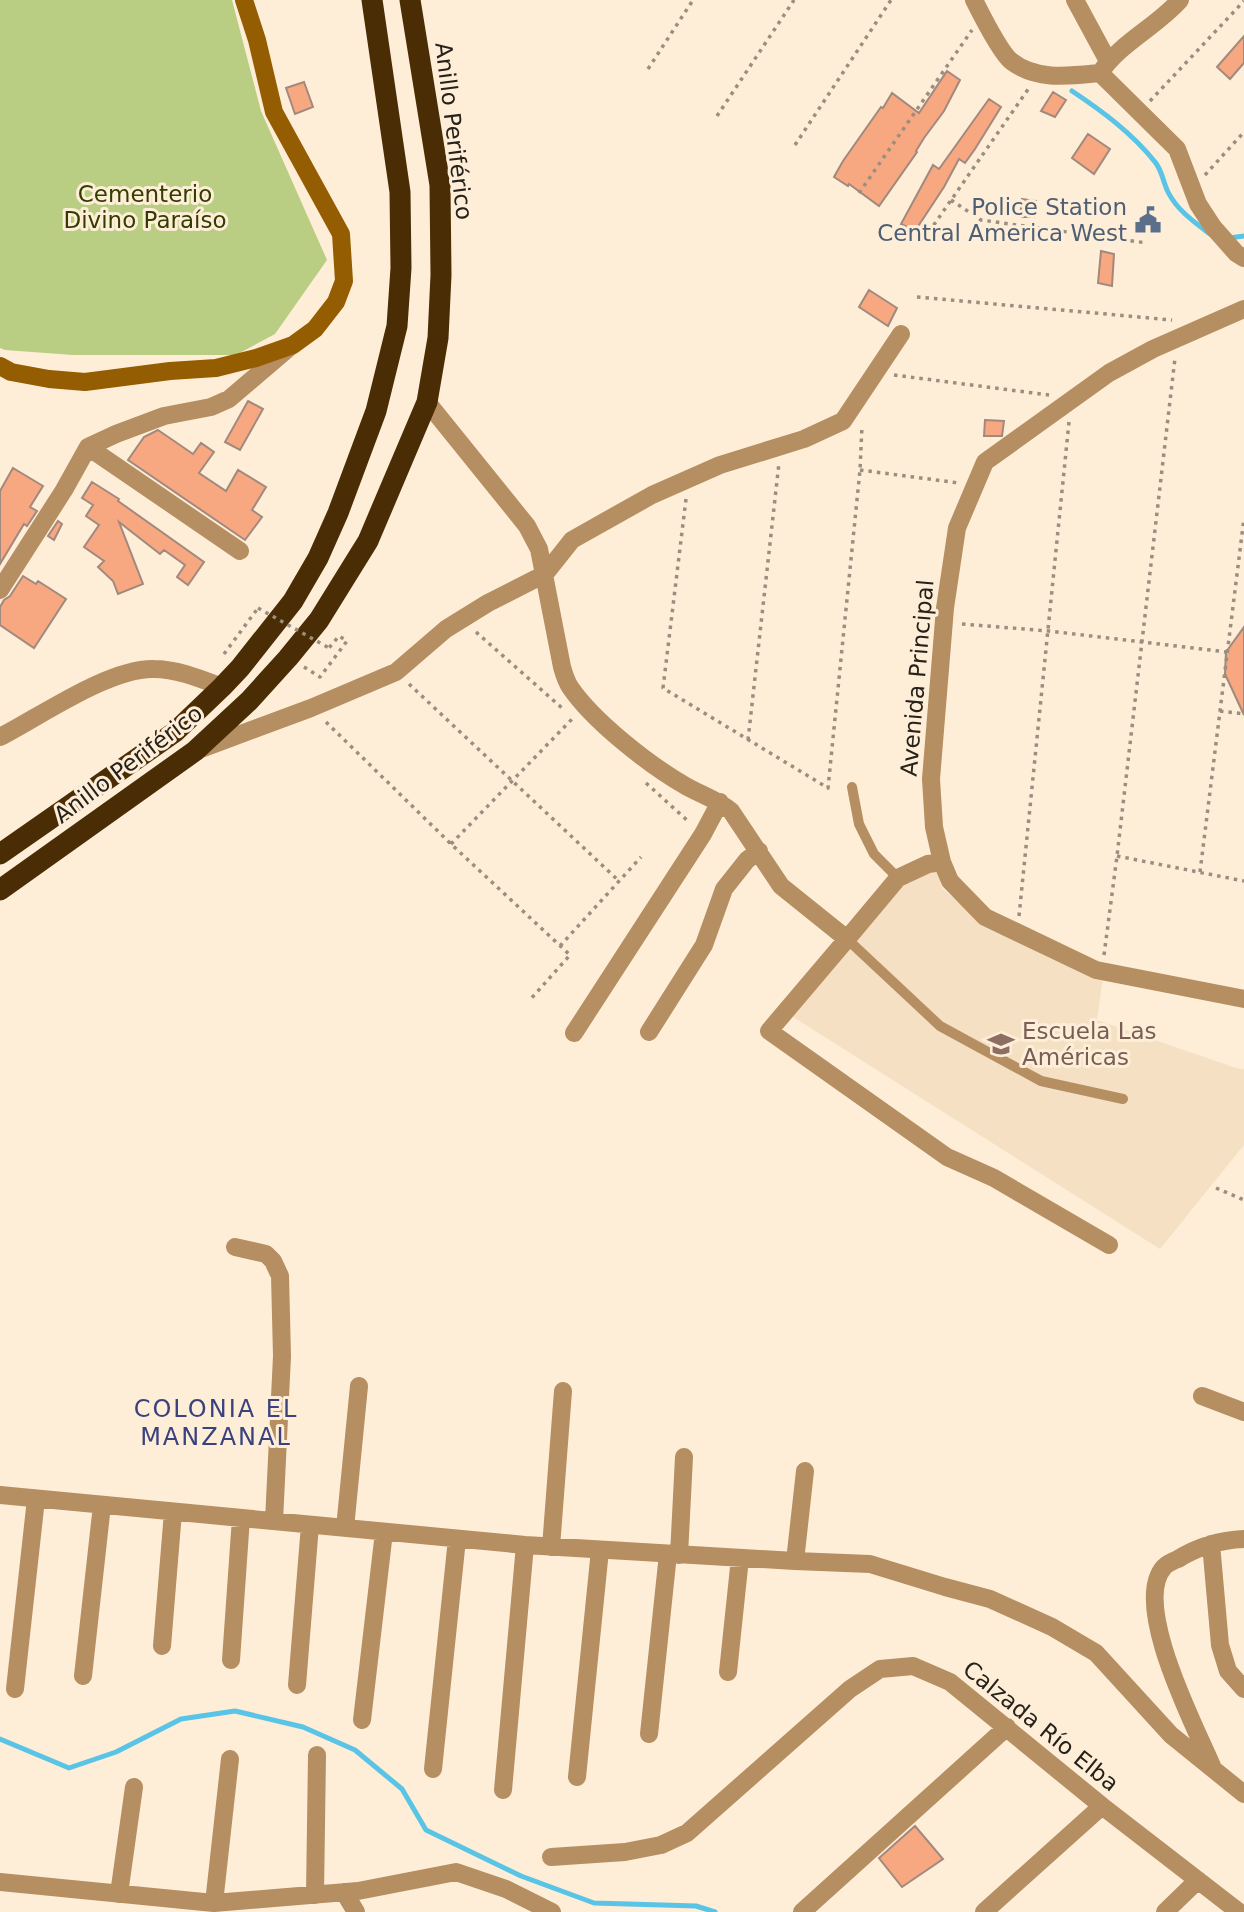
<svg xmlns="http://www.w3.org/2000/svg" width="1244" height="1912" font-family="'DejaVu Sans',sans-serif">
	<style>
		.built { fill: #f5e0c4 }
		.green { fill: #b9cd83 }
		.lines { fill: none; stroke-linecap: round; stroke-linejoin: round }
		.stream { stroke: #59c4e5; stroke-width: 5 }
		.building { fill: #f7a881; stroke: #a1897e; stroke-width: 2 }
		.path { stroke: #998e7f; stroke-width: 3.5; stroke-dasharray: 3.5 5; stroke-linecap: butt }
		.lane { stroke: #b58e62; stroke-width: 10 }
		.street { stroke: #b58e62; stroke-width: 18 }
		.secondary { stroke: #955d01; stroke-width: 18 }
		.highway { stroke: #4a2d04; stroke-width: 21 }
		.path-bridge { stroke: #998e7f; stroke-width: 3.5; stroke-dasharray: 3.5 5; stroke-linecap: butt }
		.labels { text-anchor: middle; stroke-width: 6; stroke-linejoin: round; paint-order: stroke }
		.street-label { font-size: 23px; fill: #262119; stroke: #feeed8 }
		.park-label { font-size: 23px; fill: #323e00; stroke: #feeed8 }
		.service-label { font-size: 23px; fill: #4e5e75; stroke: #feeed8; text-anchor: end }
		.education-label { font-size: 23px; fill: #785e54; stroke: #feeed8; text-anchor: start }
		.neighbourhood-label { font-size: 24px; letter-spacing: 2px; fill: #39427d; stroke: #feeed8 }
	</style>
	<rect width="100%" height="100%" fill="#feeed8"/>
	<path class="built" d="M 936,869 L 942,888 L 981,922 L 1051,959 L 1103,978 L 1097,1020 L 1236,1068 L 1244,1069 L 1244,1145 L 1160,1249 L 793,1017 L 900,883 Z"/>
	<path class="green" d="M 0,0 L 232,0 L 261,111 L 327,260 L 275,334 L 236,355 L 73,355 L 5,350 L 0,348 Z"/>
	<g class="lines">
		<path class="stream" d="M 1072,91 C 1102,111 1132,133 1155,162 C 1162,170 1163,182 1168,192 C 1177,210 1194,222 1210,234
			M 1229,238 L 1244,236
			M 0,1739 L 69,1768 L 116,1752 L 181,1719 L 235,1711 L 303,1727 L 355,1750 L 402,1789 L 426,1830 L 521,1876 L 594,1903 L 696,1906 L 715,1912"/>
	</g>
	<path class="building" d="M 1244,36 L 1244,63 L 1230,79 L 1217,67 Z
		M 947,71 L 960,80 L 944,111 L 924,138 L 916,151 L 917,152 L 879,206 L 849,184 L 848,186 L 834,177 L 843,161 L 881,107 L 883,108 L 892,93 L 919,113 Z
		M 304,82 L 313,107 L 295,114 L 286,88 Z
		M 1053,92 L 1066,100 L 1055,117 L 1041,111 Z
		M 989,99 L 1001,107 L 975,149 L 965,163 L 959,159 L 944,187 L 915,231 L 901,224 L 933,165 L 939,169 Z
		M 1088,134 L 1110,149 L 1094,174 L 1072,158 Z
		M 1022,199 L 1036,201 L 1034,217 L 1020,217 Z
		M 1101,251 L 1114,254 L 1112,286 L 1098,283 Z
		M 869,290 L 897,308 L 888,326 L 859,307 Z
		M 248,401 L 263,409 L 240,450 L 225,442 Z
		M 985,420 L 1004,421 L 1002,436 L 984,436 Z
		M 158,430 L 193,454 L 201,443 L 214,452 L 199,473 L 226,491 L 238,470 L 266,487 L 252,510 L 262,517 L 245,540 L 128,460 L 144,437 Z
		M 13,468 L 43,486 L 30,507 L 37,511 L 27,526 L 24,524 L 0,564 L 0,491 Z
		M 92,482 L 119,499 L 118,501 L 204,562 L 188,585 L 177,577 L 185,565 L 164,550 L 160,554 L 119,522 L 143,584 L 118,594 L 113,581 L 98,567 L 104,561 L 84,547 L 99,525 L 86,516 L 93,505 L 82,498 Z
		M 58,521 L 62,524 L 54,540 L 48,536 Z
		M 23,576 L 36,584 L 38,581 L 66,599 L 34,648 L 0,625 L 0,607 L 4,600 L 10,596 Z
		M 1244,627 L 1244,715 L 1225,674 L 1226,652 Z
		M 915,1826 L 943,1859 L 902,1887 L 879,1858 Z"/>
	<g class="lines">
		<path class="path" d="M 648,69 L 693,0
			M 1150,101 L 1244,1
			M 717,116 L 794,0
			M 795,145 L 891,0
			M 1205,175 L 1244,132
			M 859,193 L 972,30
			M 951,200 L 981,220 L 1147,243
			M 924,239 L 1029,88
			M 917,297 L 1172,320
			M 894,375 L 1049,395
			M 860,470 L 959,483
			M 686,499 L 663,688 L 828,788 L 860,470 L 862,426
			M 962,624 L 1049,631 L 1227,652
			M 476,632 L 562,708
			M 224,654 L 258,608
			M 304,667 L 320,677 L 347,641 L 339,636 L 329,648
			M 409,684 L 619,881
			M 1220,711 L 1244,714
			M 326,722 L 451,844 L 570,955 L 529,1001
			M 748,740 L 779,463
			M 646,783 L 689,822
			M 451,844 L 574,717
			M 1117,856 L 1244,881
			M 1200,872 L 1244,518
			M 1019,916 L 1069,422
			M 560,946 L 641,857
			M 1104,955 L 1117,856 L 1175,358
			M 1216,1188 L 1244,1200"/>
		<path class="lane" d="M 852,787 L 859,824 L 874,854 L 898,878
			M 847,939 L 940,1026 L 1041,1081 L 1123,1099"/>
		<path class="street" d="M 974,0 C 981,14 1000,52 1011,61 C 1036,81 1070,76 1100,73 L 1177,149 L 1198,204 L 1213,227 L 1236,253 L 1244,258
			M 1075,0 L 1108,61
			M 1100,73 C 1120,43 1156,27 1180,0
			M 1244,309 L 1153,349 L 1109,373 L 985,462 L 957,528 L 945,608 L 931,779 L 934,827 L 942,862 L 950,881 L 985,917 L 1096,970 L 1244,999
			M 427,402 L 527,526 L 539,549 L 562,667 C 564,674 566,681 570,687 C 593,721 648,764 684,785 C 699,794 716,799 731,811 L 781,886 L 847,939 L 898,878 L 928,864 L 942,862
			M 88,447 L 240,551
			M 0,590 L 64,490 L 88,447 L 116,434 L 164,416 L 211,407 L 229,399 L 290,347
			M 0,737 C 41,716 109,668 154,669 C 177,669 201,679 222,687
			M 198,750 L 311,708 L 396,672 L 446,629 L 488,603 L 545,574 L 572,540 L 652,495 L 720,465 L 804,439 L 843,421 L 901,334
			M 847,939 L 769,1031 L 947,1157 L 994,1178 L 1109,1245
			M 649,1032 L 704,945 L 724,889 L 747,860 L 759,851
			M 574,1033 L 703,834 L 720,802
			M 235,1247 L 266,1254 L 273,1261 L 280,1276 L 282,1356 L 274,1521
			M 1202,1396 L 1244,1412
			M 0,1495 L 525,1545 L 795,1561 L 870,1564 L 945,1587 L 990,1599 L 1052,1627 L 1096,1653 L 1171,1735 L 1244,1794
			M 345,1528 L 359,1386
			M 1211,1544 L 1220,1645 L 1228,1671 L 1244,1689
			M 551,1547 L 563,1391
			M 679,1555 L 684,1457
			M 795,1561 L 805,1471
			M 162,1646 L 173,1512
			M 231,1660 L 241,1518
			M 728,1672 L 740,1558
			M 83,1676 L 102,1505
			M 297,1685 L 310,1525
			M 15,1689 L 36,1499
			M 362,1720 L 384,1532
			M 649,1734 L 668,1554
			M 1212,1766 C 1195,1726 1131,1604 1164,1567 C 1167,1564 1173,1561 1178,1559 C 1199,1546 1219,1540 1244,1539
			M 433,1769 L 457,1539
			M 577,1777 L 600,1550
			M 503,1790 L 525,1545
			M 551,1857 L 625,1852 L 661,1845 L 687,1833 L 850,1689 L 880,1669 L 913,1666 L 950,1682 L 1102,1806 L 1239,1912
			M 0,1882 L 214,1903 L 358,1891 L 456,1872 L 506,1889 L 552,1912
			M 344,1892 L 356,1912
			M 119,1894 L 134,1787
			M 315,1895 L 317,1755
			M 214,1903 L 230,1759
			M 802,1912 L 1007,1727
			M 984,1912 L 1102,1806
			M 1165,1912 L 1198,1880"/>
		<path class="secondary" d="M 0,366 L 11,372 L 49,379 L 85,382 L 170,371 L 216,368 L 256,358 L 293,345 L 315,329 L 336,302 L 344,281 L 341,234 L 274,112 L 257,40 L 244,0"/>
		<path class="highway" d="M 0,854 L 175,732 L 222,687 L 240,668 L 293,601 L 318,558 L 338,513 L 376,411 L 397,326 L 401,268 L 400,192 L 372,0
			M 0,890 L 195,751 L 249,701 L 288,658 L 319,620 L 368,541 L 427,402 L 438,338 L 441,275 L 440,185 L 410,0"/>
		<path class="path-bridge" d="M 258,608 L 329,648"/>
	</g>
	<defs>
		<g id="civic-bare" transform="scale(2.1)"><path d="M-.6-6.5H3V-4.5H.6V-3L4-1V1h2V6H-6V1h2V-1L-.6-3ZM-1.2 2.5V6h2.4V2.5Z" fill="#5c6f8a" stroke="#feeed8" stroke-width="2.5" paint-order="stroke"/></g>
		<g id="school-bare" transform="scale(2.1)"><path d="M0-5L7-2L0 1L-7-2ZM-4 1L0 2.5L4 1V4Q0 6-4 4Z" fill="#8d6e63" stroke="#feeed8" stroke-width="2.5" paint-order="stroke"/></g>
	</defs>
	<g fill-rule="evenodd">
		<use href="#civic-bare" x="1148" y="220"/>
		<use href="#school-bare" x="1001" y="1044"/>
	</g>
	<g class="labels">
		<g class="street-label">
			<text transform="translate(454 131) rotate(83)" y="8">Anillo Periférico</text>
			<text transform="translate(917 678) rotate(-85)" y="8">Avenida Principal</text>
			<text transform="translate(128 764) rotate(-37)" y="8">Anillo Periférico</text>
			<text transform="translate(1041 1726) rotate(39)" y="8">Calzada Río Elba</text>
		</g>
		<g class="park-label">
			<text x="145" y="202">Cementerio<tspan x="145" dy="26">Divino Paraíso</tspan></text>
		</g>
		<g class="service-label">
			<text x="1127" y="215">Police Station<tspan x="1127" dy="26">Central America West</tspan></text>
		</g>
		<g class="education-label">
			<text x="1022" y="1039">Escuela Las<tspan x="1022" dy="26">Américas</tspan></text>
		</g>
		<g class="neighbourhood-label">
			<text x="216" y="1417">COLONIA EL<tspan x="216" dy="28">MANZANAL</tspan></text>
		</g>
	</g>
</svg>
